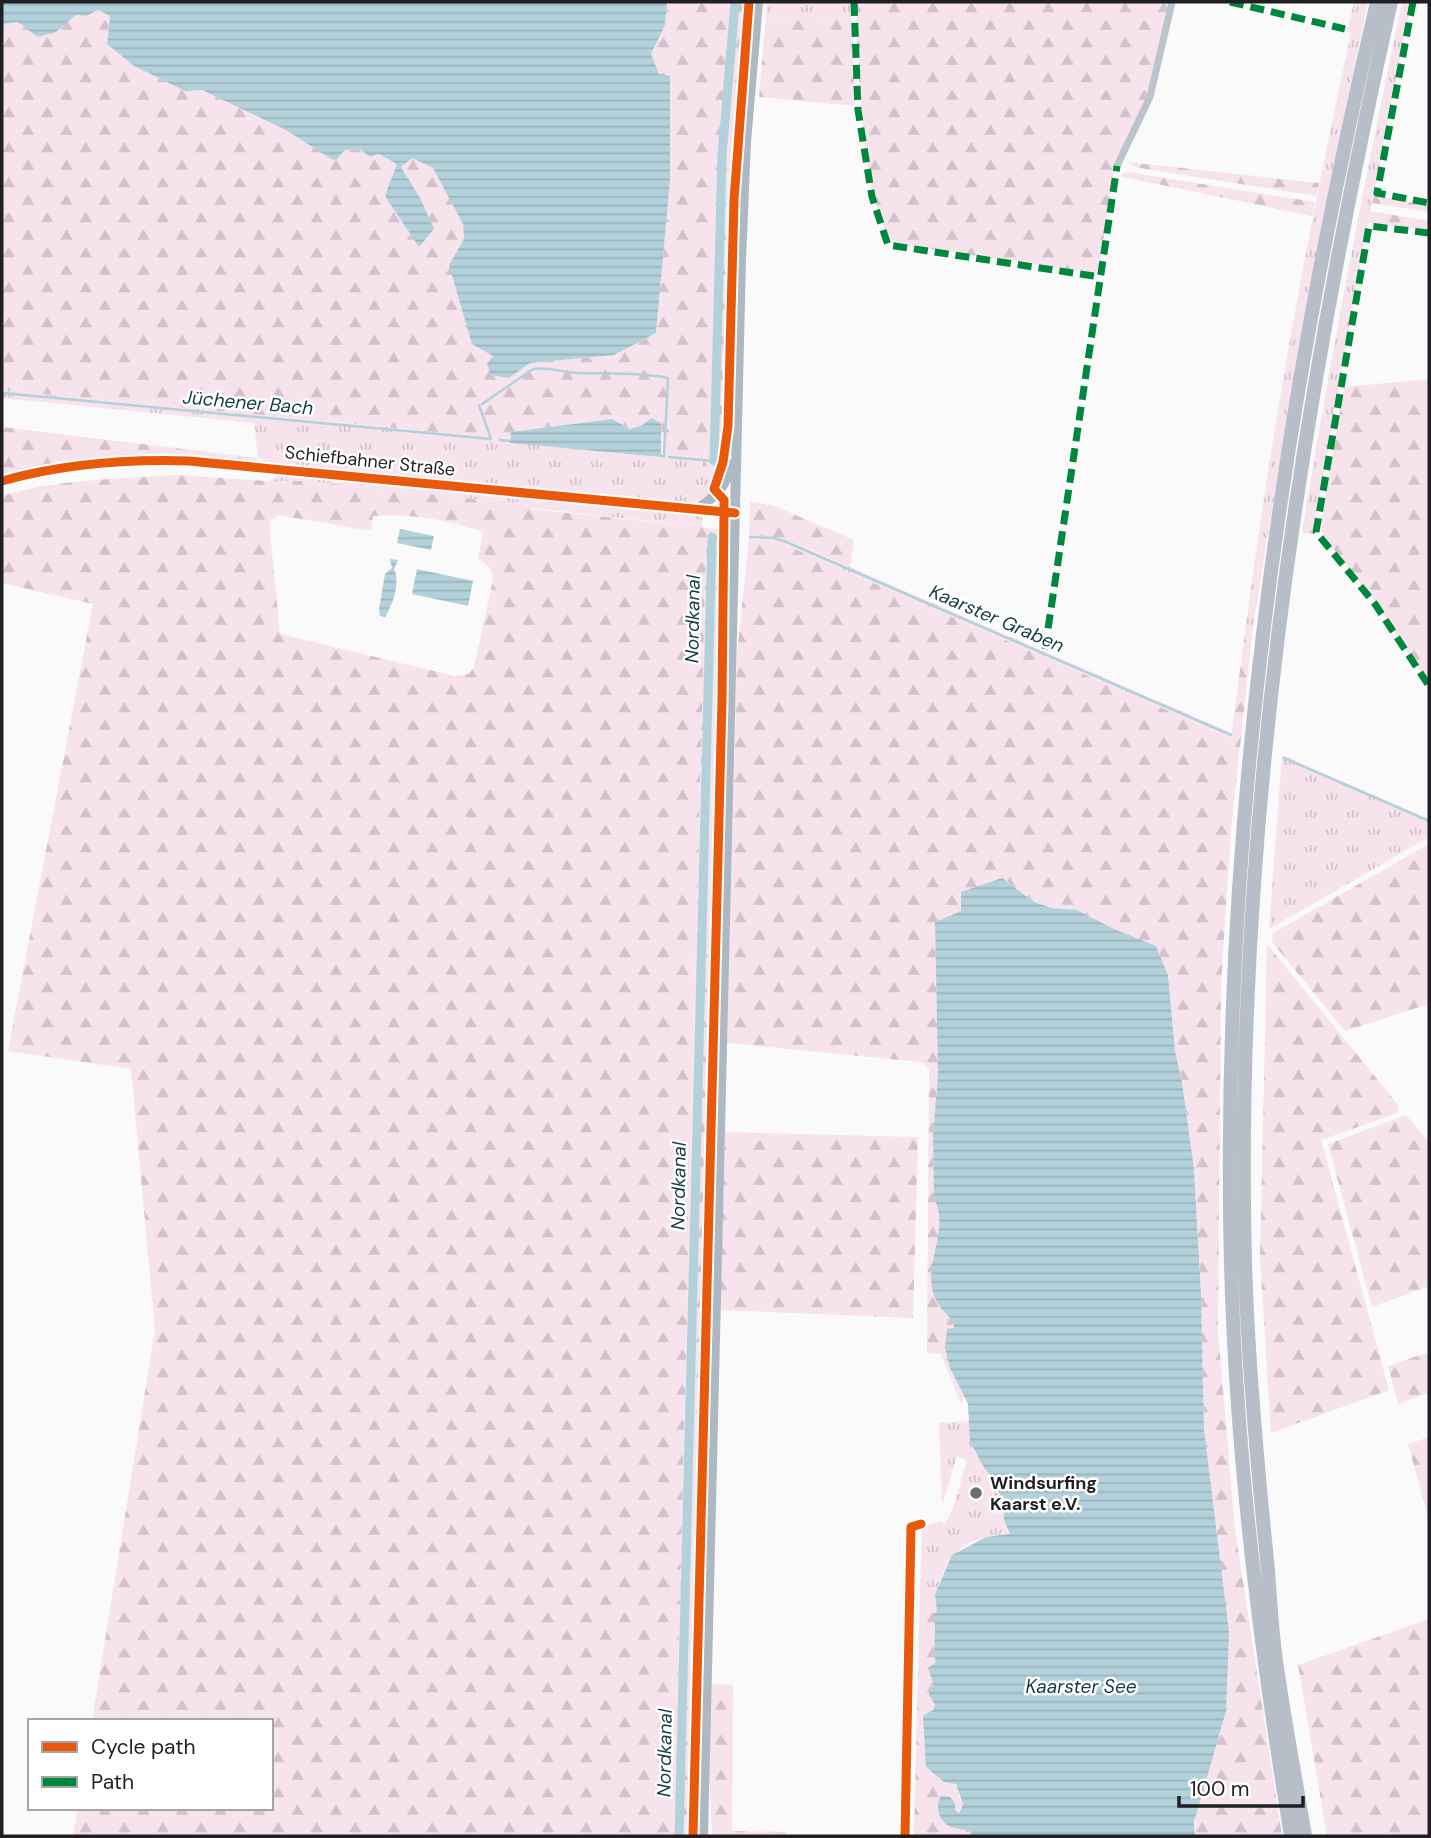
<svg xmlns="http://www.w3.org/2000/svg" width="1431" height="1838" font-family="'DM Sans',sans-serif">
	<style>
		.grass { fill: url(#grass-tufts) }
		.forest { fill: url(#forest-firs); fill-rule: evenodd }
		.water { fill: url(#water-rules) }
		.lines { fill: none; stroke-linecap: round; stroke-linejoin: round }
		.stream { stroke: #b3d1db; stroke-width: 2.5 }
		.canal { stroke: #b3d1db; stroke-width: 9 }
		.street { stroke: #bbc3cb; stroke-width: 7 }
		.secondary { stroke: #aeb8c2; stroke-width: 10 }
		.highway { stroke: #b7bec8; stroke-width: 14 }
		.quiet { stroke: #00873e; stroke-width: 7; stroke-dasharray: 14 7; stroke-linecap: butt }
		.cycleway-casing { stroke: #fff; stroke-width: 13 }
		.cycleway { stroke: #e8590c; stroke-width: 9 }
		.poi-dot { fill: #6c6c6f; stroke: #fff; stroke-width: 2.5 }
		.labels { text-anchor: middle; stroke-width: 5; stroke-linejoin: round; paint-order: stroke }
		.street-label { font-size: 18px; fill: #1f1f24; stroke: #fff }
		.poi-label { font-size: 18px; font-weight: bold; fill: #1f1f24; stroke: #fff; text-anchor: start }
		.water-label { font-size: 19px; font-style: italic; fill: #153c47; stroke: #fff }
	</style>
	<defs>
		<pattern id="grass-tufts" width="24" height="20" patternUnits="userSpaceOnUse" patternTransform="scale(1.75)"><rect width="24" height="20" fill="#f7e3eb"/><path d="M3 7l-1-3M5 7V3M7 7l1-3M15 17l-1-3M17 17v-4M19 17l1-3" fill="none" stroke="#d3c2c9"/></pattern>
		<pattern id="forest-firs" width="22" height="20" patternUnits="userSpaceOnUse" patternTransform="scale(1.75)"><rect width="22" height="20" fill="#f7e3eb"/><path d="M5 1l3.5 6h-7zM16 11l3.5 6h-7z" fill="#d3c2c9"/></pattern>
		<pattern id="water-rules" width="6" height="5" patternUnits="userSpaceOnUse" patternTransform="scale(1.75)"><rect width="6" height="5" fill="#b3d1db"/><path d="M0 2.5h6" fill="none" stroke="#9ab3bc"/></pattern>
	</defs>
	<rect width="100%" height="100%" fill="#fafafb"/>
	<path class="grass" d="M 750,2 L 753,2 L 738,200 L 732,427 L 724,476 L 715,488 L 724,462 L 729,426 L 735,200 Z
		M 767,2 L 852,2 L 852,19 L 766,17 Z
		M 1354,2 L 1368,2 C 1324,209 1286,417 1253,627 L 1246,625 C 1272,426 1308,230 1351,33 L 1347,32 Z
		M 1402,2 L 1411,2 L 1368,223 L 1313,534 L 1302,532 C 1331,354 1365,178 1402,2 Z
		M 2,390 L 510,439 L 511,443 L 661,457 L 662,454 L 703,458 L 703,466 L 719,470 L 715,478 L 713,492 L 703,498 L 702,502 L 679,503 L 264,462 L 263,458 L 258,458 L 254,423 L 2,398 Z
		M 282,474 L 671,512 L 702,517 L 702,527 L 532,508 L 531,505 L 307,481 L 269,481 Z
		M 709,528 L 714,529 L 716,536 L 683,1836 L 674,1836 L 706,548 Z
		M 725,530 L 728,542 L 726,701 L 698,1836 L 695,1836 L 723,700 Z
		M 749,534 L 773,535 L 785,539 L 1232,733 L 1232,738 L 788,546 L 773,540 L 749,539 Z
		M 1282,755 L 1429,819 L 1429,837 L 1269,929 Z
		M 971,1421 L 973,1450 L 995,1480 L 1003,1504 L 1004,1520 L 1010,1535 C 1003,1536 995,1535 987,1537 C 957,1545 947,1558 938,1587 L 920,1588 L 922,1527 L 940,1521 L 945,1524 L 953,1508 L 967,1461 L 957,1456 L 942,1506 L 939,1423 Z"/>
	<path class="forest" d="M 667,2 L 748,2 L 732,200 L 727,426 L 719,470 L 703,466 L 703,458 L 662,454 L 661,423 L 630,429 L 612,419 L 512,432 L 510,439 L 2,390 L 2,24 L 18,22 L 56,32 L 76,15 L 86,16 L 98,10 L 110,16 L 107,44 L 134,66 L 185,91 L 202,90 L 286,130 L 331,159 L 336,160 L 345,150 L 360,149 L 370,157 L 379,154 L 398,164 L 420,198 L 401,167 L 412,158 L 433,168 L 463,224 L 464,239 L 449,265 L 493,356 L 509,378 L 530,363 L 614,355 L 656,333 L 670,181 L 670,77 L 659,74 L 651,54 L 665,25 Z
		M 856,2 L 1169,2 L 1147,96 L 1115,163 L 1099,269 L 1094,273 L 896,244 C 860,213 858,51 856,2 Z
		M 766,17 L 852,19 L 855,106 L 759,97 Z
		M 1127,162 L 1319,183 L 1316,196 L 1152,170 L 1134,167 Z
		M 1127,172 L 1315,202 L 1312,216 L 1118,176 Z
		M 1374,195 L 1429,206 L 1429,212 L 1372,203 Z
		M 1370,211 L 1429,221 L 1429,230 L 1368,223 Z
		M 1429,379 L 1429,684 L 1376,603 L 1328,542 L 1322,532 L 1321,521 L 1344,387 Z
		M 2,427 L 258,458 L 256,461 C 171,453 84,449 2,477 Z
		M 176,475 L 269,481 L 307,481 L 532,505 L 532,509 L 709,528 L 706,548 L 674,1836 L 73,1836 L 78,1808 L 271,1808 L 271,1721 L 92,1721 L 155,1330 L 131,1069 L 8,1051 L 93,604 L 2,583 L 2,496 C 57,479 118,479 176,475 ZM 278,515 L 371,531 L 373,516 C 408,513 449,520 483,532 L 478,559 C 488,565 493,569 493,580 L 474,667 L 469,674 L 455,676 L 280,634 L 269,522 Z
		M 750,502 L 772,505 L 854,540 L 850,567 C 816,552 787,536 749,534 Z
		M 714,529 L 719,529 L 721,539 L 720,700 L 692,1836 L 683,1836 L 716,536 Z
		M 749,539 L 773,540 L 788,546 L 1231,738 L 1246,625 L 1253,627 L 1231,830 L 1221,985 L 1218,1331 L 1235,1529 L 1282,1836 L 1195,1836 L 1204,1430 L 1201,1294 L 1194,1169 L 1182,1082 L 1175,1051 L 1168,974 L 1156,946 L 1112,928 L 1077,910 L 1052,908 L 1034,902 L 1002,878 L 961,911 L 935,922 L 938,1075 L 933,1135 L 934,1198 C 955,1239 905,1284 954,1321 L 950,1368 L 964,1396 L 962,1405 L 941,1354 L 927,1353 L 929,1069 L 921,1062 L 727,1043 L 737,654 Z
		M 1429,844 L 1429,1004 L 1345,1031 L 1272,942 L 1273,933 Z
		M 1267,944 L 1399,1106 L 1397,1113 L 1321,1140 L 1389,1390 L 1271,1433 L 1260,1259 Z
		M 1406,1115 L 1429,1142 L 1429,1286 L 1372,1307 L 1328,1144 Z
		M 725,1132 L 918,1137 L 913,1318 L 720,1310 Z
		M 1429,1352 L 1429,1393 L 1398,1404 L 1388,1366 Z
		M 1429,1437 L 1429,1521 L 1408,1444 Z
		M 938,1587 C 935,1596 937,1602 937,1610 C 938,1629 930,1644 937,1662 L 929,1668 L 934,1685 L 929,1690 L 929,1695 L 935,1704 L 933,1710 L 925,1715 L 923,1718 L 924,1746 L 960,1791 L 959,1796 L 963,1804 L 958,1813 L 955,1812 L 950,1797 L 959,1829 L 966,1829 L 971,1833 L 970,1836 L 914,1836 L 920,1588 Z
		M 1429,1619 L 1429,1836 L 1327,1836 L 1298,1665 Z
		M 711,1684 L 733,1685 L 732,1831 L 786,1832 L 786,1836 L 712,1836 L 709,1765 Z"/>
	<path class="water" d="M 2,2 L 667,2 L 665,25 L 651,54 L 659,74 L 670,76 L 670,181 L 656,333 L 614,355 L 530,363 L 509,378 L 491,375 L 487,364 L 493,356 L 472,344 L 449,265 L 464,239 L 463,224 L 433,168 L 412,158 L 401,167 L 420,198 L 434,229 L 419,247 L 385,196 L 397,164 L 379,154 L 370,157 L 360,149 L 345,150 L 336,160 L 331,159 L 286,130 L 202,90 L 185,91 L 134,66 L 107,44 L 110,16 L 98,10 L 86,16 L 76,15 L 56,32 L 38,37 L 18,22 L 2,24 Z
		M 651,418 L 661,423 L 661,457 L 510,443 L 511,432 L 612,419 L 630,429 L 643,425 Z
		M 400,529 L 434,536 L 431,550 L 397,543 Z
		M 390,559 L 398,560 L 394,569 C 401,583 392,606 385,617 L 380,616 L 379,609 L 385,574 L 392,568 Z
		M 417,569 L 473,581 L 468,606 L 412,594 Z
		M 1002,878 L 1034,902 L 1052,908 L 1077,910 L 1112,928 L 1156,946 L 1168,975 L 1175,1051 L 1182,1082 L 1194,1169 L 1201,1294 L 1204,1430 L 1229,1632 L 1226,1711 L 1194,1822 L 1195,1836 L 970,1836 L 971,1832 C 964,1828 956,1830 949,1826 C 938,1819 935,1806 941,1796 L 950,1797 L 955,1803 L 955,1811 L 959,1813 L 963,1804 L 956,1784 L 944,1782 L 926,1767 L 923,1718 L 924,1715 L 933,1710 L 935,1705 L 929,1695 L 929,1690 L 934,1685 L 928,1668 L 936,1662 C 931,1647 939,1626 932,1616 L 937,1611 L 935,1594 L 952,1555 L 986,1537 L 1010,1534 L 1004,1520 L 1003,1504 L 995,1480 L 985,1469 L 970,1442 L 968,1404 L 950,1368 L 945,1348 L 947,1329 L 954,1328 L 954,1321 C 904,1282 955,1239 934,1198 L 933,1135 L 938,1075 L 935,922 L 961,911 L 961,892 Z"/>
	<g class="lines">
		<path class="stream" d="M 2,393 L 491,439 L 479,405
			M 482,404 L 533,369 C 548,366 563,373 578,373 C 607,374 638,372 668,378 L 664,456 L 662,456
			M 500,440 L 510,441
			M 669,457 L 714,461
			M 712,537 L 719,537
			M 750,537 L 773,538 L 784,541 L 1231,735
			M 702,729 L 706,729
			M 1284,758 L 1429,821"/>
		<path class="canal" d="M 714,461 L 722,156 L 735,2
			M 679,1836 L 712,537"/>
		<path class="street" d="M 1117,166 L 1150,97 L 1172,2
			M 905,1836 L 911,1527 L 921,1524"/>
		<path class="secondary" d="M 2,481 C 63,464 126,459 189,461 L 735,513
			M 696,510 C 715,497 726,487 732,464
			M 703,1836 L 741,260 L 746,142 L 758,2"/>
		<path class="highway" d="M 1291,1836 C 1260,1647 1236,1456 1231,1264 C 1220,839 1280,414 1377,2
			M 1305,1836 C 1295,1775 1283,1714 1275,1653 C 1271,1622 1270,1591 1267,1560 C 1257,1462 1248,1363 1245,1264 C 1234,838 1298,415 1391,2"/>
		<path class="quiet" d="M 854,2 L 858,110 L 872,197 L 888,245 L 1100,277
			M 1230,2 L 1345,29
			M 1413,2 L 1377,193 L 1429,203
			M 1429,233 L 1369,226 L 1316,532 L 1375,604 L 1429,686
			M 1045,649 L 1117,166"/>
		<g class="cycleway-casing">
			<path id="cycleway" d="M 2,481 C 63,464 126,459 189,461 L 735,513
				M 693,1836 L 722,700 L 724,512 L 724,500 L 714,489 L 723,462 L 728,426 L 734,200 L 749,2
				M 905,1836 L 911,1527 L 921,1524"/>
		</g>
		<use href="#cycleway" class="cycleway"/>
	</g>
	<circle class="poi-dot" cx="976" cy="1493" r="7"/>
	<g class="labels">
		<g class="street-label">
			<text transform="translate(370 461) rotate(6)" y="6">Schiefbahner Straße</text>
		</g>
		<g class="poi-label">
			<text x="990" y="1489">Windsurfing<tspan x="990" dy="21">Kaarst e.V.</tspan></text>
		</g>
		<g class="water-label">
			<text transform="translate(248 402) rotate(5)" y="7">Jüchener Bach</text>
			<text transform="translate(997 618) rotate(23)" y="7">Kaarster Graben</text>
			<text transform="translate(692 619) rotate(-89)" y="7">Nordkanal</text>
			<text transform="translate(678 1186) rotate(-89)" y="7">Nordkanal</text>
			<text x="1081" y="1693">Kaarster See</text>
			<text transform="translate(664 1753) rotate(-89)" y="7">Nordkanal</text>
		</g>
	</g>
	<rect width="1431" height="1838" fill="none" stroke="#1f1f24" stroke-width="7"/>
	<rect x="28" y="1719" width="245" height="91" fill="#ffffff" stroke="#a5a5a7" stroke-width="2"/>
	<rect x="42" y="1742" width="35" height="10" fill="#e8590c" stroke="#a5a5a7" stroke-width="2"/>
	<text x="91" y="1754" font-size="21" fill="#1f1f24">Cycle path</text>
	<rect x="42" y="1777" width="35" height="10" fill="#00873e" stroke="#a5a5a7" stroke-width="2"/>
	<text x="91" y="1789" font-size="21" fill="#1f1f24">Path</text>
	<path d="M1179 1796v10h124v-10" fill="none" stroke="#1f1f24" stroke-width="3.5"/>
	<text x="1190" y="1796" font-size="21" fill="#1f1f24" stroke="#ffffff" stroke-width="5" paint-order="stroke">100 m</text>
</svg>
